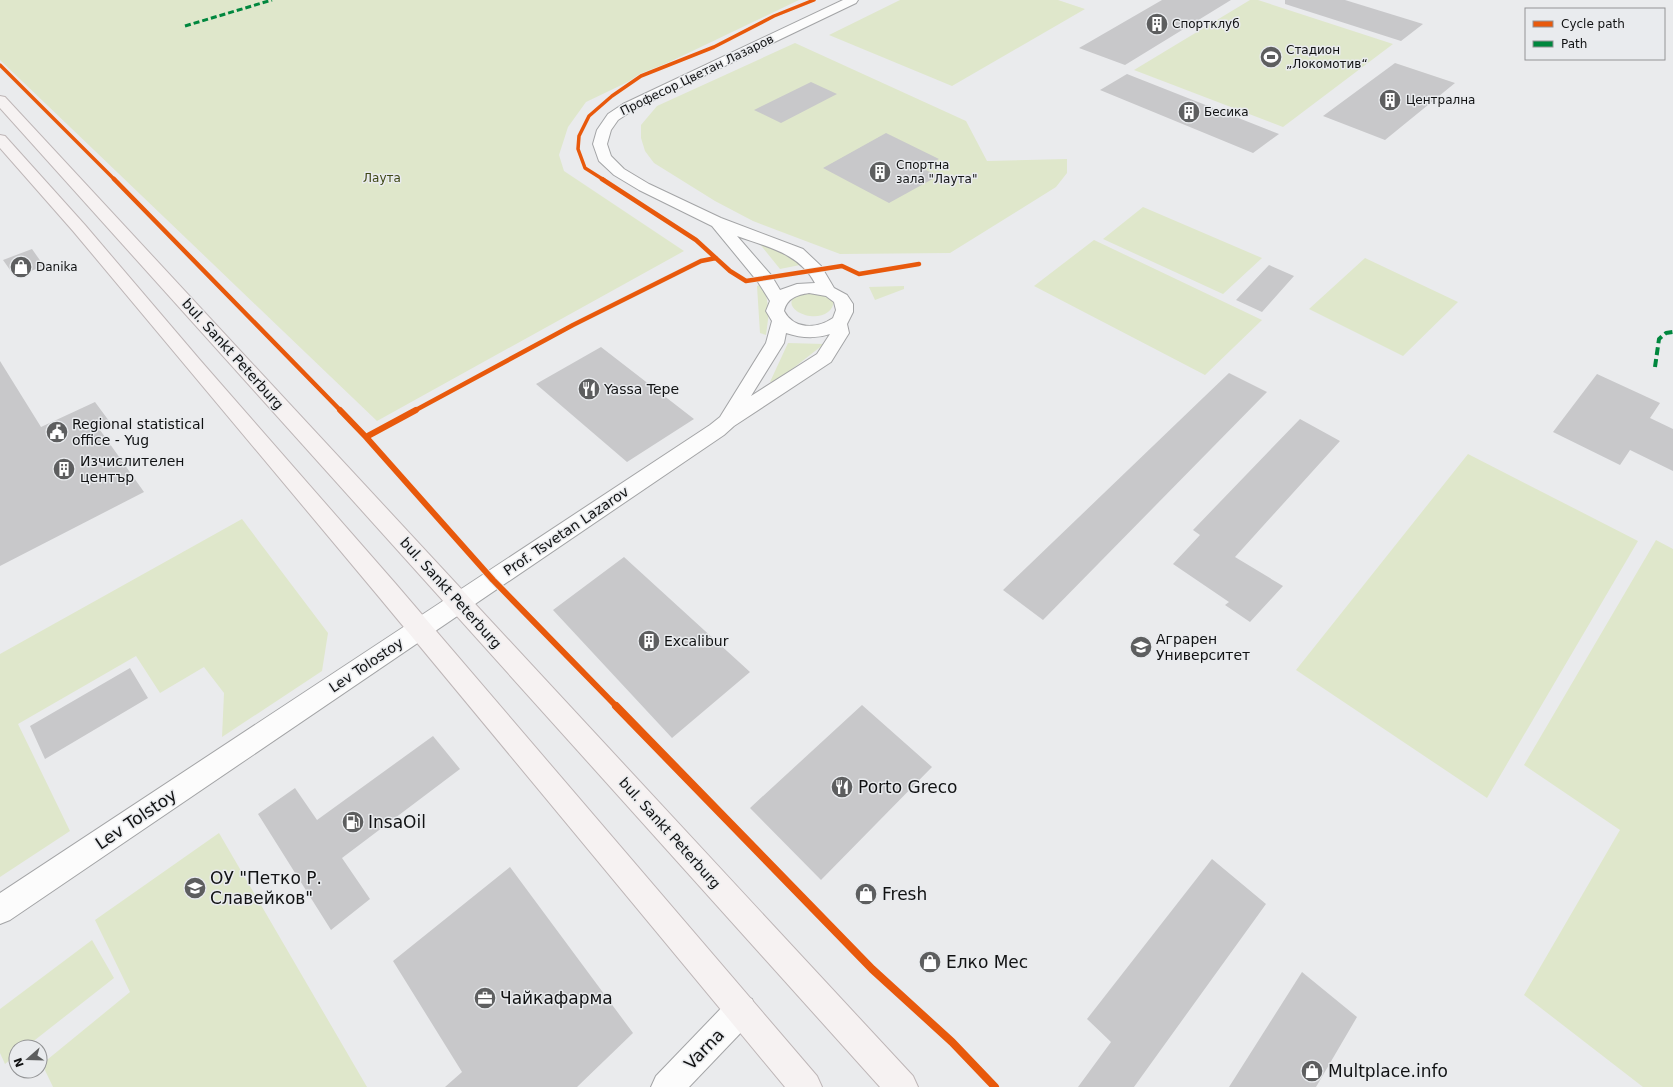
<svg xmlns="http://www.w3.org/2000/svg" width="1673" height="1087" font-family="'DejaVu Sans',sans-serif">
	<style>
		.green { fill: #dfe7cb }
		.building { fill: #c8c8ca }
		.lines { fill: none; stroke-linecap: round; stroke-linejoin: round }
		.minor-casing { stroke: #a3a4a6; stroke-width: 2 }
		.tertiary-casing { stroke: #a3a4a6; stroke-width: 2 }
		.primary-casing { stroke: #beb6b7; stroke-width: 2 }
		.minor { fill: #fcfcfc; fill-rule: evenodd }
		.tertiary { fill: #fcfcfc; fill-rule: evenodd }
		.primary { fill: #f6f2f2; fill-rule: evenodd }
		.quiet-far1 { stroke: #00873e; stroke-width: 3; stroke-dasharray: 6 3; stroke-linecap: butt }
		.quiet { stroke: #00873e; stroke-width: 4; stroke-dasharray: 8 4; stroke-linecap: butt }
		.cycleway-far3-casing { stroke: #e9ebee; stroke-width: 5 }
		.cycleway-far2-casing { stroke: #e9ebee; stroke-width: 6 }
		.cycleway-far1-casing { stroke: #e9ebee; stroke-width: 8 }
		.cycleway-casing { stroke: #e9ebee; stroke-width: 10 }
		.cycleway-far3 { stroke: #e8590c; stroke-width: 3.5 }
		.cycleway-far2 { stroke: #e8590c; stroke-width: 4.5 }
		.cycleway-far1 { stroke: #e8590c; stroke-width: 6 }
		.cycleway { stroke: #e8590c; stroke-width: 8 }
		.labels { text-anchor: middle; stroke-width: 3; stroke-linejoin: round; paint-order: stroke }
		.far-poi-label { font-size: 12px; fill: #111213; stroke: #e9ebee; text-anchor: start }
		.far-street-label { font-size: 12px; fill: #111213; stroke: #e9ebee }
		.far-park-label { font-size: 12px; fill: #3e4714; stroke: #e9ebee }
		.street-label { font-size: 14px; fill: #111213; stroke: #e9ebee }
		.poi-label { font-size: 14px; fill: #111213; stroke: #e9ebee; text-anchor: start }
		.near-poi-label { font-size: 17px; fill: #111213; stroke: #e9ebee; text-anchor: start }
		.near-street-label { font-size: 17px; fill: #111213; stroke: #e9ebee }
	</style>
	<rect width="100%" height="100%" fill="#eaebed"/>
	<path class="green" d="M 0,0 L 799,0 L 586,102 L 568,127 L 559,155 L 564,171 L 684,251 L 377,421 L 0,60 Z
		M 900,0 L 1058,0 L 1085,9 L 952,86 L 829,35 Z
		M 1250,0 L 1258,0 L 1393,44 L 1283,127 L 1134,70 Z
		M 795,43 L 966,121 L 987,161 L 1067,159 L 1067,173 L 1056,187 L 950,253 L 840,254 L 753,221 L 715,201 L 654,163 L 645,151 L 641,138 L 641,125 L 657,106 Z
		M 1143,207 L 1262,258 L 1223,294 L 1103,239 Z
		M 1094,240 L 1262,320 L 1205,375 L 1034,286 Z
		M 763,242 L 805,264 L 780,269 L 759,243 Z
		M 1365,258 L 1458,302 L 1403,356 L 1309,309 Z
		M 764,283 L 769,312 L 766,335 L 760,333 L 757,286 Z
		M 904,286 L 904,289 L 875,300 L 869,287 Z
		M 815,290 L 833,299 C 834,304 833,308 828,312 C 811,325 776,305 799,294 C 803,292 810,291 815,290 Z
		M 788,343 L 824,344 L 777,381 L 770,382 Z
		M 1468,454 L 1638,541 L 1487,798 L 1296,670 Z
		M 242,519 L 328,633 L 322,671 L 222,737 L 224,693 L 204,667 L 160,693 L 136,656 L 18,724 L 70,831 L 0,877 L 0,654 Z
		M 1656,540 L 1673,549 L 1673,1087 L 1643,1087 L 1524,995 L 1620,830 L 1524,765 Z
		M 219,833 L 367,1087 L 53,1087 L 42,1064 L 130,992 L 95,920 Z
		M 92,940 L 114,978 L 26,1047 L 16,1047 L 16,1055 L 5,1064 L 0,1053 L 0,1009 Z"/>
	<path class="building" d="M 1162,0 L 1231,0 L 1125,65 L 1079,48 Z
		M 1285,0 L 1345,0 L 1423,24 L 1401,41 L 1285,4 Z
		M 1395,63 L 1455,83 L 1385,140 L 1323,116 Z
		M 1127,74 L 1279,134 L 1253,153 L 1100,90 Z
		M 811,82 L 837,94 L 781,123 L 754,110 Z
		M 886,133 L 939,159 L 922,168 L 938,176 L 889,203 L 823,168 Z
		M 32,249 L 44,266 L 15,277 L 3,260 Z
		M 1269,265 L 1294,276 L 1262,312 L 1236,300 Z
		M 601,347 L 694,419 L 627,462 L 536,384 Z
		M 0,361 L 41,427 L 95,402 L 112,425 L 100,430 L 144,492 L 0,566 Z
		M 1229,373 L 1267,392 L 1043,620 L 1003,590 Z
		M 1597,374 L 1660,403 L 1650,418 L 1673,429 L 1673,471 L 1630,450 L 1620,465 L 1553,432 Z
		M 1300,419 L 1340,441 L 1235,557 L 1283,586 L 1250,622 L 1225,605 L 1229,602 L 1173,564 L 1200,535 L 1193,530 Z
		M 624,557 L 750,672 L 672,738 L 553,610 Z
		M 130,668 L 148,698 L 45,759 L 30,726 Z
		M 862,705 L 932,767 L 821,880 L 750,808 Z
		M 433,736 L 460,769 L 342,858 L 370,899 L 331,930 L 258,814 L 295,788 L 317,820 Z
		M 1212,859 L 1266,904 L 1134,1087 L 1078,1087 L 1111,1042 L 1087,1019 Z
		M 510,867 L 633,1033 L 577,1087 L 445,1087 L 462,1072 L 393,961 Z
		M 1302,972 L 1357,1017 L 1316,1087 L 1229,1087 Z"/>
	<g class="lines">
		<g class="minor-casing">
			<path id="minor" d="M 741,995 L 752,999 L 756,1010 L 752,1021 L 689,1087 L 651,1087 L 656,1076 L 730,999 Z"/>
		</g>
		<g class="tertiary-casing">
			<path id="tertiary" d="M 843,0 L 858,0 L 856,3 L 633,110 L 618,120 L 611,130 L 607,144 L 611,156 L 624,169 L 649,184 L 721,218 L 803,249 L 821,266 L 834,288 L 847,295 L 853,304 L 853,312 L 847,324 L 849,333 L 831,362 L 734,426 L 724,435 L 10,920 L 0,924 L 0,893 L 710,425 L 720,417 L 766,343 L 772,321 L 766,311 L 770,301 L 758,282 L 712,226 L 639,190 L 614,175 L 599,161 L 593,144 L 597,130 L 608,114 L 623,104 ZM 737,236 C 767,247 799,253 815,283 L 797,284 L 780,290 L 771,275 ZM 809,293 L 826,296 L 834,302 L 836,310 L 833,318 C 817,329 794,330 784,311 C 787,298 797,295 809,293 ZM 786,333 C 801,338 815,339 830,334 L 817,354 L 751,396 L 784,343 Z"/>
		</g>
		<g class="primary-casing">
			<path id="primary" d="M 0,96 L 5,97 L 913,1076 L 918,1087 L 880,1087 L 0,108 Z
				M 0,135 L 5,136 L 85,225 L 200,360 L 395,583 L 817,1076 L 822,1087 L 785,1087 L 379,597 L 73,231 L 0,148 Z"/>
		</g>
		<use href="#minor" class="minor"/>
		<use href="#tertiary" class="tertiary"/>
		<use href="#primary" class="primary"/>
		<path class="quiet-far1" d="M 185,26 L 272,0"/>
		<path class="quiet" d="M 1655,367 L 1659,339 L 1666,333 L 1673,332"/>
		<g class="cycleway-far3-casing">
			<path id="cycleway-far3" d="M 0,65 L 115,180
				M 604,180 L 585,168 L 578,149 L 579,136 L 589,116 L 612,96 L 641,76 L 714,47 L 774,16 L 814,0"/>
		</g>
		<g class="cycleway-far2-casing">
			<path id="cycleway-far2" d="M 114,179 L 341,411
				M 602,179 L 696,240 L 730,271 L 746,281 L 842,266 L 859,274 L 919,264
				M 414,411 L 573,325 L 701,261 L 716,258"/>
		</g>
		<g class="cycleway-far1-casing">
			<path id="cycleway-far1" d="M 340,410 L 366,437 L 493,580 L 617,707
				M 366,437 L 416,410"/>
		</g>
		<g class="cycleway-casing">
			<path id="cycleway" d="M 616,706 L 872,969 L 952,1042 L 995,1087"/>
		</g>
		<use href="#cycleway-far3" class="cycleway-far3"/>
		<use href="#cycleway-far2" class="cycleway-far2"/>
		<use href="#cycleway-far1" class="cycleway-far1"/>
		<use href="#cycleway" class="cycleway"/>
	</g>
	<defs>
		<g id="building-disc" transform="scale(1.15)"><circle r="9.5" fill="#5d5e5f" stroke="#e9ebee"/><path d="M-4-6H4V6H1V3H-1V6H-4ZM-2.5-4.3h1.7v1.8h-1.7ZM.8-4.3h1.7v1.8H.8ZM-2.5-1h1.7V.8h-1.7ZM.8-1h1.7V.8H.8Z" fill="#fff"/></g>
		<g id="stadium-disc" transform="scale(1.15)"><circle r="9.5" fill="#5d5e5f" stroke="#e9ebee"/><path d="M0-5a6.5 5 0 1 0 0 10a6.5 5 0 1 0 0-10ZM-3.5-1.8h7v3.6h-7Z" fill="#fff"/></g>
		<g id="shop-disc" transform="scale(1.15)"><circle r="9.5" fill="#5d5e5f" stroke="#e9ebee"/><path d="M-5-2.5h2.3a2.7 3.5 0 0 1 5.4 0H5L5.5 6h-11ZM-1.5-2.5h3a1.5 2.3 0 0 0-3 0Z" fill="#fff"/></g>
		<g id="restaurant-disc" transform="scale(1.15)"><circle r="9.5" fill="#5d5e5f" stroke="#e9ebee"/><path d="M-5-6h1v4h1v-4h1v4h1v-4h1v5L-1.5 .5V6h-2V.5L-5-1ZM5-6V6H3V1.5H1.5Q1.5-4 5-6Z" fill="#fff"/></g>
		<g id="civic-disc" transform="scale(1.15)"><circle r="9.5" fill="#5d5e5f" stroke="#e9ebee"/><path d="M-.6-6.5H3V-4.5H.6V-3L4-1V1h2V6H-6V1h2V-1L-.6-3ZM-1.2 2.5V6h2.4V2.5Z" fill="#fff"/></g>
		<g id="university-disc" transform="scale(1.15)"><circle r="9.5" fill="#5d5e5f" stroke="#e9ebee"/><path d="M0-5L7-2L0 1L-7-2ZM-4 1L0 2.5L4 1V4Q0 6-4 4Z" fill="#fff"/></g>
		<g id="fuel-disc" transform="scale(1.15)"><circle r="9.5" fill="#5d5e5f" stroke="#e9ebee"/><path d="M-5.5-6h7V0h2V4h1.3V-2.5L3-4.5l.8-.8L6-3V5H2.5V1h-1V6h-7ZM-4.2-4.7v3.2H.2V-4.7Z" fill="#fff"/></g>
		<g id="school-disc" transform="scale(1.15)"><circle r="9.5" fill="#5d5e5f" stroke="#e9ebee"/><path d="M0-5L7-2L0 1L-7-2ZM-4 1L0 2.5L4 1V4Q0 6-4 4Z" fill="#fff"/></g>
		<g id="office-disc" transform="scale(1.15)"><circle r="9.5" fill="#5d5e5f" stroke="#e9ebee"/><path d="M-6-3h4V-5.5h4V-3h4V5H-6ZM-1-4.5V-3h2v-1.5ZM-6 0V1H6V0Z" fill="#fff"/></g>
	</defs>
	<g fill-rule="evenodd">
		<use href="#building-disc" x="1157" y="24"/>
		<use href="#stadium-disc" x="1271" y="57"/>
		<use href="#building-disc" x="1390" y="100"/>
		<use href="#building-disc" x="1189" y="112"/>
		<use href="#building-disc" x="880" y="172"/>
		<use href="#shop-disc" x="21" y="267"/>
		<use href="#restaurant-disc" x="589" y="389"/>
		<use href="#civic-disc" x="57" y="432"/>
		<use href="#building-disc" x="64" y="469"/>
		<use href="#building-disc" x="649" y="641"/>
		<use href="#university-disc" x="1141" y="647"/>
		<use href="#restaurant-disc" x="842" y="787"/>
		<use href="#fuel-disc" x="353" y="822"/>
		<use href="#school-disc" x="195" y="888"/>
		<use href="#shop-disc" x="866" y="894"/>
		<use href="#shop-disc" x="930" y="962"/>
		<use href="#office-disc" x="485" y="998"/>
		<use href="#shop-disc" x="1312" y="1071"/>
	</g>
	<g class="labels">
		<g class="far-poi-label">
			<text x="1172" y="28">Спортклуб</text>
			<text x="1286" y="54">Стадион<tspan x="1286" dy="14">„Локомотив“</tspan></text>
			<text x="1406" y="104">Централна</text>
			<text x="1204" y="116">Бесика</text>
			<text x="896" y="169">Спортна<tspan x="896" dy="14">зала "Лаута"</tspan></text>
			<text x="36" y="271">Danika</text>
		</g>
		<g class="far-street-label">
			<text transform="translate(697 75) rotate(-26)" y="4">Професор Цветан Лазаров</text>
		</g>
		<g class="far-park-label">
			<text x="382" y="182">Лаута</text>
		</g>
		<g class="street-label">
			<text transform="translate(233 354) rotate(48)" y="5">bul. Sankt Peterburg</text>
			<text transform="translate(566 531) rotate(-34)" y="5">Prof. Tsvetan Lazarov</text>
			<text transform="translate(451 593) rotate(48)" y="5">bul. Sankt Peterburg</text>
			<text transform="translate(366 665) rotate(-34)" y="5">Lev Tolostoy</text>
			<text transform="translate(670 833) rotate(48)" y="5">bul. Sankt Peterburg</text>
		</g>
		<g class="poi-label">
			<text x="604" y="394">Yassa Tepe</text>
			<text x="72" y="429">Regional statistical<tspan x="72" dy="16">office - Yug</tspan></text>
			<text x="80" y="466">Изчислителен<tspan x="80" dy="16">център</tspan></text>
			<text x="1156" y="644">Аграрен<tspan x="1156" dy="16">Университет</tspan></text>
			<text x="664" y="646">Excalibur</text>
		</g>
		<g class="near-poi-label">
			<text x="858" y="793">Porto Greco</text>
			<text x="368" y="828">InsaOil</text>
			<text x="210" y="884">ОУ "Петко Р.<tspan x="210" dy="20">Славейков"</tspan></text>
			<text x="882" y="900">Fresh</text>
			<text x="946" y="968">Елко Мес</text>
			<text x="500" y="1004">Чайкафарма</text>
			<text x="1328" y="1077">Multplace.info</text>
		</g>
		<g class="near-street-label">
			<text transform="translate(136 819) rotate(-34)" y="6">Lev Tolstoy</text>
			<text transform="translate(704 1049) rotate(-46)" y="6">Varna</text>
		</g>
	</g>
	<rect x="1525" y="8" width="140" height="52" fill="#e9ebee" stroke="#939496"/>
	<rect x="1533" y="21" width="20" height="6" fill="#e8590c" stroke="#939496"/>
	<text x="1561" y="28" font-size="12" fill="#111213">Cycle path</text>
	<rect x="1533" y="41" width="20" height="6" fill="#00873e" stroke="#939496"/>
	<text x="1561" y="48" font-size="12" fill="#111213">Path</text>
	<g transform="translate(28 1059) rotate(250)"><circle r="19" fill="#e9ebee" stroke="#939496"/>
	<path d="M0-3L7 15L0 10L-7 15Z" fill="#5d5e5f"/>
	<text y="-6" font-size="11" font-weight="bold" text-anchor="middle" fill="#111213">N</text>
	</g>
</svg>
